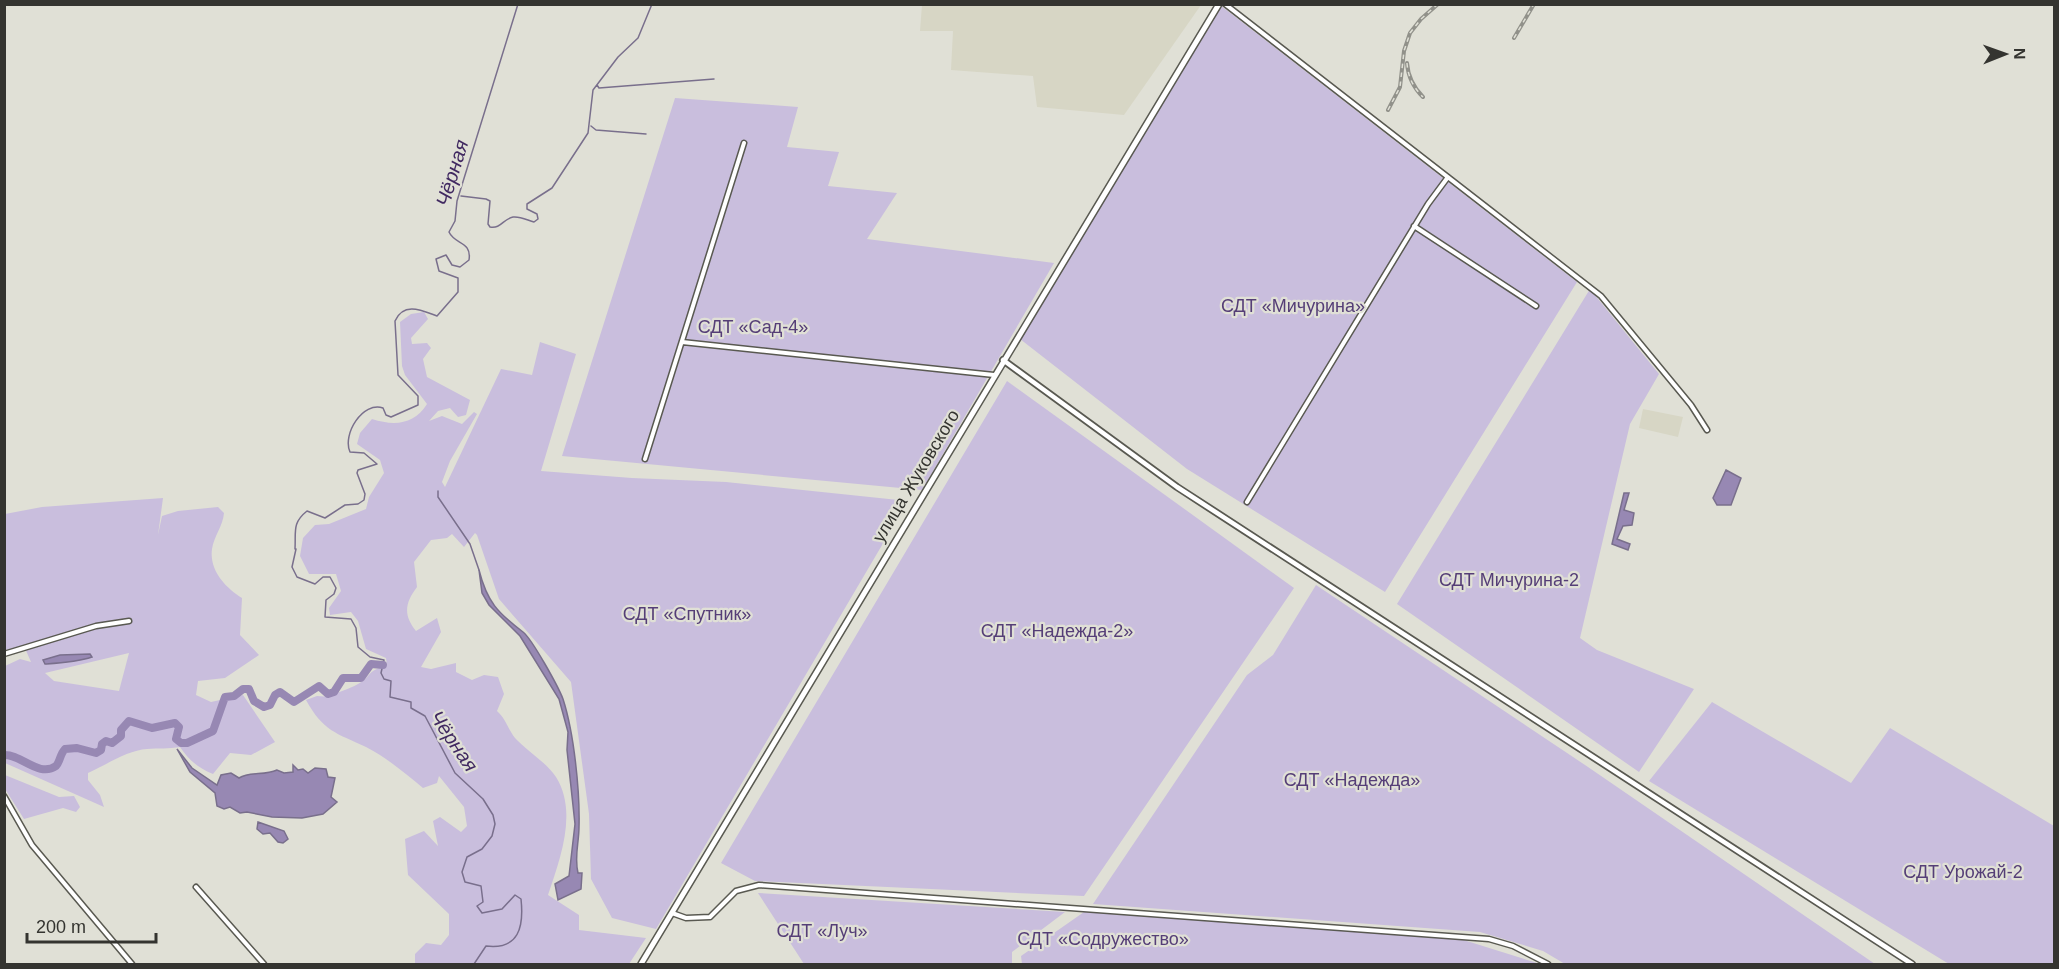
<svg xmlns="http://www.w3.org/2000/svg" width="2059" height="969" font-family="Helvetica,sans-serif">
	<style>
		.built { fill: #d7d6c5 }
		.green { fill: #c9bedd; fill-rule: evenodd }
		.water { fill: #9788b3; stroke: #796f8c; stroke-width: 1.5 }
		.lines { fill: none; stroke-linecap: round; stroke-linejoin: round }
		.stream { stroke: #796f8c; stroke-width: 1.5 }
		.river { stroke: #9788b3; stroke-width: 8 }
		.minor-casing { stroke: #595951; stroke-width: 7 }
		.tertiary-casing { stroke: #595951; stroke-width: 8 }
		.secondary-casing { stroke: #595951; stroke-width: 8 }
		.minor { stroke: #fff; stroke-width: 4 }
		.tertiary { stroke: #fff; stroke-width: 4.5 }
		.secondary { stroke: #fff; stroke-width: 5 }
		.rail-casing { stroke: #91918a; stroke-width: 4 }
		.rail { stroke: #e0e0d6; stroke-width: 1.5; stroke-dasharray: 4.5; stroke-linecap: butt }
		.labels { text-anchor: middle; stroke-width: 4.5; stroke-linejoin: round; paint-order: stroke }
		.park-label { font-size: 18px; fill: #553e77; stroke: #e0e0d6 }
		.street-label { font-size: 18px; fill: #343430; stroke: #e0e0d6 }
		.water-label { font-size: 20px; font-style: italic; fill: #412961; stroke: #e0e0d6 }
	</style>
	<rect width="100%" height="100%" fill="#e0e0d6"/>
	<path class="built" d="M 922,5 L 922,4 L 1201,5 L 1124,115 L 1037,107 L 1033,76 L 951,70 L 953,31 L 920,31 Z
		M 1643,409 L 1683,417 L 1678,437 L 1639,428 Z"/>
	<path class="green" d="M 1220,5 L 1577,282 L 1385,592 L 1187,469 L 1020,339 L 1209,15 Z
		M 675,98 L 798,107 L 787,147 L 839,152 L 828,186 L 897,193 L 867,239 L 1054,263 L 922,490 L 562,456 Z
		M 1590,289 L 1659,374 L 1630,424 L 1580,638 L 1597,650 L 1694,689 L 1639,772 L 1397,604 Z
		M 424,312 L 428,319 L 411,338 L 412,344 L 427,343 L 431,348 L 423,359 L 427,377 L 470,400 L 466,415 L 458,417 L 450,408 L 438,411 L 429,421 L 442,416 L 462,424 L 474,412 L 477,414 L 450,461 L 442,482 L 445,487 L 501,369 L 532,375 L 540,342 L 576,354 L 541,471 L 632,478 L 726,482 L 908,501 L 656,929 L 612,918 L 591,879 L 589,814 L 571,682 L 499,599 L 477,535 L 475,533 L 464,547 L 452,534 L 447,538 L 431,540 L 414,562 L 417,587 C 405,603 403,615 416,631 L 437,618 L 441,632 L 421,667 L 431,669 L 456,663 L 456,672 L 472,680 L 484,675 L 498,677 L 504,694 L 497,711 C 506,719 508,729 515,738 C 527,751 546,762 556,777 C 578,812 560,859 548,895 L 579,915 L 579,930 L 646,938 L 629,964 L 415,964 L 415,954 L 426,943 L 441,945 L 449,935 L 449,914 L 408,875 L 405,839 L 424,831 L 438,846 L 433,821 L 440,817 L 461,832 L 467,826 L 464,807 L 439,776 L 437,783 L 423,788 C 406,774 386,757 366,747 C 336,733 323,731 306,700 L 317,696 L 331,697 C 340,690 348,690 358,684 C 373,676 365,671 387,666 L 386,658 L 366,649 L 358,621 L 351,612 L 330,615 L 329,608 L 341,591 L 336,574 L 309,574 L 300,556 L 303,538 L 315,525 L 329,524 L 366,509 L 369,497 L 384,473 L 380,460 L 357,444 L 360,433 L 372,419 C 394,426 414,425 427,404 L 405,375 L 402,366 L 400,322 L 411,314 Z
		M 1007,381 L 1294,588 L 1084,896 L 755,881 L 721,863 Z
		M 163,498 L 158,535 L 162,516 L 178,511 L 218,507 L 224,513 C 223,526 214,536 212,549 C 209,571 226,588 242,598 L 240,635 L 259,655 L 225,678 L 198,681 L 196,695 L 211,702 L 243,695 L 275,742 L 251,755 L 230,753 L 213,774 C 198,768 189,760 180,747 C 169,749 158,748 147,749 C 128,750 106,765 88,773 L 88,780 L 100,795 L 104,807 L 5,763 L 5,666 L 20,659 L 31,662 L 24,646 L 5,650 L 5,514 L 42,507 ZM 129,653 L 119,691 L 54,681 L 45,673 Z
		M 1316,585 L 1588,767 L 1875,964 L 1565,964 L 1543,951 L 1480,932 L 1093,904 L 1247,675 L 1273,655 Z
		M 1712,702 L 1851,783 L 1890,728 L 2054,826 L 2054,964 L 1949,964 L 1649,781 Z
		M 5,775 L 59,797 L 74,796 L 80,807 L 76,812 L 63,808 L 24,819 L 5,789 Z
		M 758,893 L 1065,912 L 1012,952 L 1012,964 L 804,964 Z
		M 1084,912 L 1454,937 L 1540,964 L 1022,964 L 1021,956 Z"/>
	<path class="water" d="M 1726,470 L 1741,478 L 1731,505 L 1717,505 L 1713,498 Z
		M 1624,493 L 1629,493 L 1624,510 L 1634,513 L 1632,525 L 1623,526 L 1617,539 L 1630,544 L 1628,550 L 1612,544 Z
		M 479,570 C 487,602 498,613 523,632 C 532,639 558,686 563,699 C 574,733 580,791 579,827 C 579,843 574,857 578,873 L 582,873 L 581,889 L 558,900 L 555,884 L 569,876 L 575,824 L 567,750 L 568,732 L 559,699 L 520,636 L 489,605 L 482,593 Z
		M 90,654 L 92,657 C 77,662 60,663 45,664 L 43,660 L 60,655 Z
		M 177,749 L 192,768 L 217,785 L 221,775 L 231,773 L 239,778 C 250,771 264,776 277,770 L 284,773 L 293,772 L 293,765 L 298,770 L 303,769 L 308,773 L 315,768 L 326,769 L 328,777 L 335,778 L 331,797 L 337,802 L 323,814 L 302,818 L 272,817 L 247,812 L 240,813 L 230,807 L 224,809 L 217,806 L 215,793 L 190,772 Z
		M 258,822 L 284,831 L 288,839 L 283,843 L 278,842 L 270,833 L 263,834 L 257,829 Z"/>
	<g class="lines">
		<path class="stream" d="M 597,85 L 599,88 L 714,79
			M 591,126 L 596,130 L 646,134
			M 461,196 L 486,199 L 490,201 L 488,224 L 490,227 C 501,229 503,219 513,217 C 520,216 527,220 534,222 L 538,219 L 537,214 L 527,209 L 527,204 L 552,188 L 588,133 L 593,90 L 618,57 L 638,38 L 652,4
			M 438,491 L 438,497 L 470,544 L 479,570
			M 295,549 C 296,531 292,523 307,511 L 325,518 L 345,505 L 358,504 L 364,500 L 365,494 L 357,473 L 358,470 L 377,464 L 364,453 L 350,452 C 342,434 363,401 383,408 L 386,415 L 391,417 L 418,405 L 418,396 L 398,375 L 395,321 C 404,301 423,311 437,316 L 458,292 L 458,278 L 439,271 L 436,259 L 446,255 L 452,265 L 460,267 L 469,260 C 472,241 455,245 449,232 L 455,221 L 457,201 L 518,4
			M 296,549 L 292,567 L 297,577 L 315,584 L 323,577 L 330,577 L 336,588 L 334,594 L 326,600 L 325,617 L 351,619 L 356,628 L 358,647 L 370,657 L 384,660 L 381,673 L 384,679 L 391,681 L 390,697 L 411,702 L 411,708 L 425,716 L 455,773 L 483,799 L 493,815 L 495,824 L 492,836 L 482,849 L 467,857 L 462,872 L 465,882 L 481,886 L 483,902 L 477,906 L 482,913 L 502,909 L 515,895 L 521,899 C 524,927 519,950 486,946 L 474,964"/>
		<path class="river" d="M 4,755 C 21,754 39,778 56,766 C 60,762 60,754 65,749 L 77,748 L 96,753 L 101,750 L 102,744 L 106,741 L 112,743 L 121,736 L 121,730 L 129,721 L 152,728 L 175,723 L 179,727 L 176,739 L 181,743 L 187,743 L 213,731 L 225,697 L 234,696 L 243,689 L 249,689 L 254,701 L 264,707 L 270,705 L 275,695 L 280,692 L 294,702 L 319,686 L 328,694 L 334,692 L 343,678 L 361,678 L 371,664 L 383,665"/>
		<g class="minor-casing">
			<path id="minor" d="M 1225,4 L 1601,296 L 1691,405 L 1707,430
				M 1414,226 L 1536,306
				M 682,342 L 994,375
				M 645,459 L 744,143
				M 1247,502 L 1428,204 L 1448,177
				M 4,654 L 96,626 L 129,621
				M 4,796 L 32,845 L 132,964
				M 196,887 L 264,964
				M 672,913 L 686,918 L 710,917 L 736,891 L 759,885 L 1489,939 L 1513,946 L 1548,964"/>
		</g>
		<g class="tertiary-casing">
			<path id="tertiary" d="M 1003,360 L 1177,487 L 1912,964"/>
		</g>
		<g class="secondary-casing">
			<path id="secondary" d="M 641,964 L 1219,4"/>
		</g>
		<use href="#minor" class="minor"/>
		<use href="#tertiary" class="tertiary"/>
		<use href="#secondary" class="secondary"/>
		<g class="rail-casing">
			<path id="rail" d="M 1514,38 L 1534,4
				M 1407,63 C 1408,77 1413,87 1423,97
				M 1388,110 L 1400,87 L 1404,51 L 1410,33 L 1421,19 L 1438,4"/>
		</g>
		<use href="#rail" class="rail"/>
	</g>
	<g class="labels">
		<g class="park-label">
			<text x="1293" y="312">СДТ «Мичурина»</text>
			<text x="753" y="333">СДТ «Сад-4»</text>
			<text x="1509" y="586">СДТ Мичурина-2</text>
			<text x="687" y="620">СДТ «Спутник»</text>
			<text x="1057" y="637">СДТ «Надежда-2»</text>
			<text x="1352" y="786">СДТ «Надежда»</text>
			<text x="1963" y="878">СДТ Урожай-2</text>
			<text x="822" y="937">СДТ «Луч»</text>
			<text x="1103" y="945">СДТ «Содружество»</text>
		</g>
		<g class="street-label">
			<text transform="translate(916 476) rotate(-59)" y="6">улица Жуковского</text>
		</g>
		<g class="water-label">
			<text transform="translate(452 173) rotate(-73)" y="7">Чёрная</text>
			<text transform="translate(454 741) rotate(56)" y="7">Чёрная</text>
		</g>
	</g>
	<rect width="2059" height="969" fill="none" stroke="#343430" stroke-width="12"/>
	<g transform="translate(2005 54) rotate(89)" stroke="#e0e0d6" stroke-width="4.5" paint-order="stroke">
	<path d="M0-4.5L10 22L0 15L-10 22Z" fill="#343430"/>
	<text y="-9" font-size="16" font-weight="bold" text-anchor="middle" fill="#343430">N</text>
	</g>
	<path d="M27 933v9h129v-9" fill="none" stroke="#343430" stroke-width="3"/>
	<text x="36" y="933" font-size="18" fill="#343430" stroke="#e0e0d6" stroke-width="4.5" paint-order="stroke">200 m</text>
</svg>
